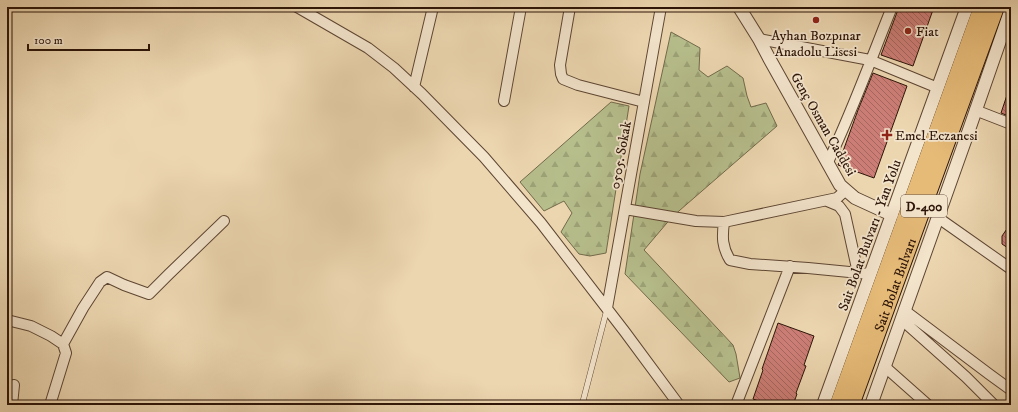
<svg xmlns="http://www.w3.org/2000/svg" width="1018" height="412" font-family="'IM FELL DW Pica',serif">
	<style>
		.forest { fill: url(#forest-firs); stroke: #726a4a }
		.building { fill: url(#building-back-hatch); stroke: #2d1508 }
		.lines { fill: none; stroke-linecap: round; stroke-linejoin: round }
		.service-casing { stroke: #5d4532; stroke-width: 6 }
		.minor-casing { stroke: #5d4532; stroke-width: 12 }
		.tertiary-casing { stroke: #5d4532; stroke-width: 14 }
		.trunk-casing { stroke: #2d1508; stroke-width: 18 }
		.service { stroke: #f3e4cc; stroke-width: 5 }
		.minor { stroke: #f3e4cc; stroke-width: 10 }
		.tertiary { stroke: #f3e4cc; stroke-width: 12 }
		.trunk { stroke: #e6bb78; stroke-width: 16 }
		.poi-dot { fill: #8f2418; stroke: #f3e4cc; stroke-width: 1.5 }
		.labels { text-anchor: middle; stroke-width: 3.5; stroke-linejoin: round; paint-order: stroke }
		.shield { fill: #f3e4cc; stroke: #685343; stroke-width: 1 }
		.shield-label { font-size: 13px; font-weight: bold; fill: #2d1508 }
		.poi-label { font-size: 14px; fill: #2d1508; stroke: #f3e4cc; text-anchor: start }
		.street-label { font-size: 14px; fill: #2d1508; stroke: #f3e4cc }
	</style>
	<defs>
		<pattern id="forest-firs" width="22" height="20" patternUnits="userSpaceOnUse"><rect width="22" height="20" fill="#b6be8c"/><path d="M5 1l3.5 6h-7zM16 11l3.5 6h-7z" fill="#9da277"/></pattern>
		<pattern id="building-back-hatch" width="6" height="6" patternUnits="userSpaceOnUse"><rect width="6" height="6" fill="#cc7e76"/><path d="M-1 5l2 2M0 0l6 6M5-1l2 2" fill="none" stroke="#a6665f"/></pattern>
	</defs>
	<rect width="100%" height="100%" fill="#ecd6b0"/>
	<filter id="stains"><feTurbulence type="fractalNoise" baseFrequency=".005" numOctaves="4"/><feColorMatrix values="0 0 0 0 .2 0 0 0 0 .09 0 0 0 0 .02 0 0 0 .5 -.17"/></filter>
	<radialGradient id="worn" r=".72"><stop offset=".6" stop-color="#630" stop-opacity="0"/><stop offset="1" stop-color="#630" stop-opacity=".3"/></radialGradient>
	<path class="forest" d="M 671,32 L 700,48 L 699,70 L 708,77 L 727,66 L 743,78 L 747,96 L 751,107 L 766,103 L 777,126 L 672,217 L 644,250 L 733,345 L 736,354 L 740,378 L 729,382 L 625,274 L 640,174 Z
		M 611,102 L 629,106 L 606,253 L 590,256 L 579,254 L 561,232 L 572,213 L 564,201 L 544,211 L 520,182 Z"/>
	<path class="building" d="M 899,7 L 934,7 L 913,66 L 881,55 Z
		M 873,73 L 907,86 L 874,178 L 838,165 L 858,110 Z
		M 1010,86 L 1011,86 L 1011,117 L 1001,113 Z
		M 1011,223 L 1011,250 L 1002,244 L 1002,236 Z
		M 778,323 L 814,336 L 804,365 L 806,366 L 796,393 L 797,394 L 793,405 L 770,405 L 753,399 L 763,370 L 762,369 Z"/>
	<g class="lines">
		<g class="service-casing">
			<path id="service" d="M 582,405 L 607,309"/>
		</g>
		<g class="minor-casing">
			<path id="minor" d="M 297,7 L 368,48 L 394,68 L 422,94 L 484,157 L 541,223 L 625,332 L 679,405
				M 570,7 L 560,65 L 561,74 L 563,79 L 578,85 L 644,102
				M 759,39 L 870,60 L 938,88
				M 414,87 L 433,7
				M 504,101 L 521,7
				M 975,110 L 1011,124
				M 828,162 C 852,112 871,59 892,7
				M 827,201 L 839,206 L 845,214 L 858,273
				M 625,209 L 696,221 L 724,222 L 837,198 L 846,190
				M 937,217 L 1011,269
				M 724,222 C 722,237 722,247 730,260 L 750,264 L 808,268 L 870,274
				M 607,308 L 661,7
				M 904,310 L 989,374 L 1011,390
				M 901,319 L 966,377 L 994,405
				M 7,320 L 31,326 L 51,336 L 63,344 L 66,353 L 50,405
				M 63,344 L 83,308 L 100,282 L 107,277 L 124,285 L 149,294 L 169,274 L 224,221
				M 884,366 L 928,405
				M 12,405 L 14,385
				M 736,405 L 790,266"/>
		</g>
		<g class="tertiary-casing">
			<path id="tertiary" d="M 739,7 L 759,39 L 769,58 L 840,185 L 855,198 L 892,215
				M 823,405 L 967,7
				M 871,405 L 970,127 L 1011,9"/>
		</g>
		<g class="trunk-casing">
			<g id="trunk">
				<path d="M 838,405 L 982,7"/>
				<path id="s1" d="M 851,405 L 996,7"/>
			</g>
		</g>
		<use href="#service" class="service"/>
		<use href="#minor" class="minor"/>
		<use href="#tertiary" class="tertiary"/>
		<use href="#trunk" class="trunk"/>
	</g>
	<g class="poi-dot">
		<circle cx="816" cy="20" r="4"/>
		<circle cx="908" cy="31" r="4"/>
		<path d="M885 129h4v4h4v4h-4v4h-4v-4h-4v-4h4z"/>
	</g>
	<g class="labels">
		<rect class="shield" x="901" y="195" width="46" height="22" rx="3"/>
		<g class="shield-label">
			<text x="924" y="211">D-400</text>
		</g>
		<g class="poi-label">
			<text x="916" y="36">Fiat</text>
			<text x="816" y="40" text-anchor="middle">Ayhan Bozpınar<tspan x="816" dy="16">Anadolu Lisesi</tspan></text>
			<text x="895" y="140">Emel Eczanesi</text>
		</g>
		<g class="street-label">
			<text transform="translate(824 124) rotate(60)" y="5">Genç Osman Caddesi</text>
			<text transform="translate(620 155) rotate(-80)" y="5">0505. Sokak</text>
			<text transform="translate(869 235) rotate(-70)" y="5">Sait Bolat Bulvarı - Yan Yolu</text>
			<text dy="5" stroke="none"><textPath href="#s1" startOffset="128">Sait Bolat Bulvarı</textPath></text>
		</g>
	</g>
	<rect width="1018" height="412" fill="none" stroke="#ecd6b0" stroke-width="24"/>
	<rect x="8" y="8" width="1002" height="396" fill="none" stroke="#2d1508" stroke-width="2"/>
	<rect x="12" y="12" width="994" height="388" fill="none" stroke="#2d1508"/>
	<path d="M28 44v6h121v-6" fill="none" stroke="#2d1508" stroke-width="2"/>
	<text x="34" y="44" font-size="12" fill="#2d1508" stroke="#f3e4cc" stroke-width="3" paint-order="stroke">100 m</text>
	<rect width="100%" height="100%" filter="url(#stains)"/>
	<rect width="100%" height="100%" fill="url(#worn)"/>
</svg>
